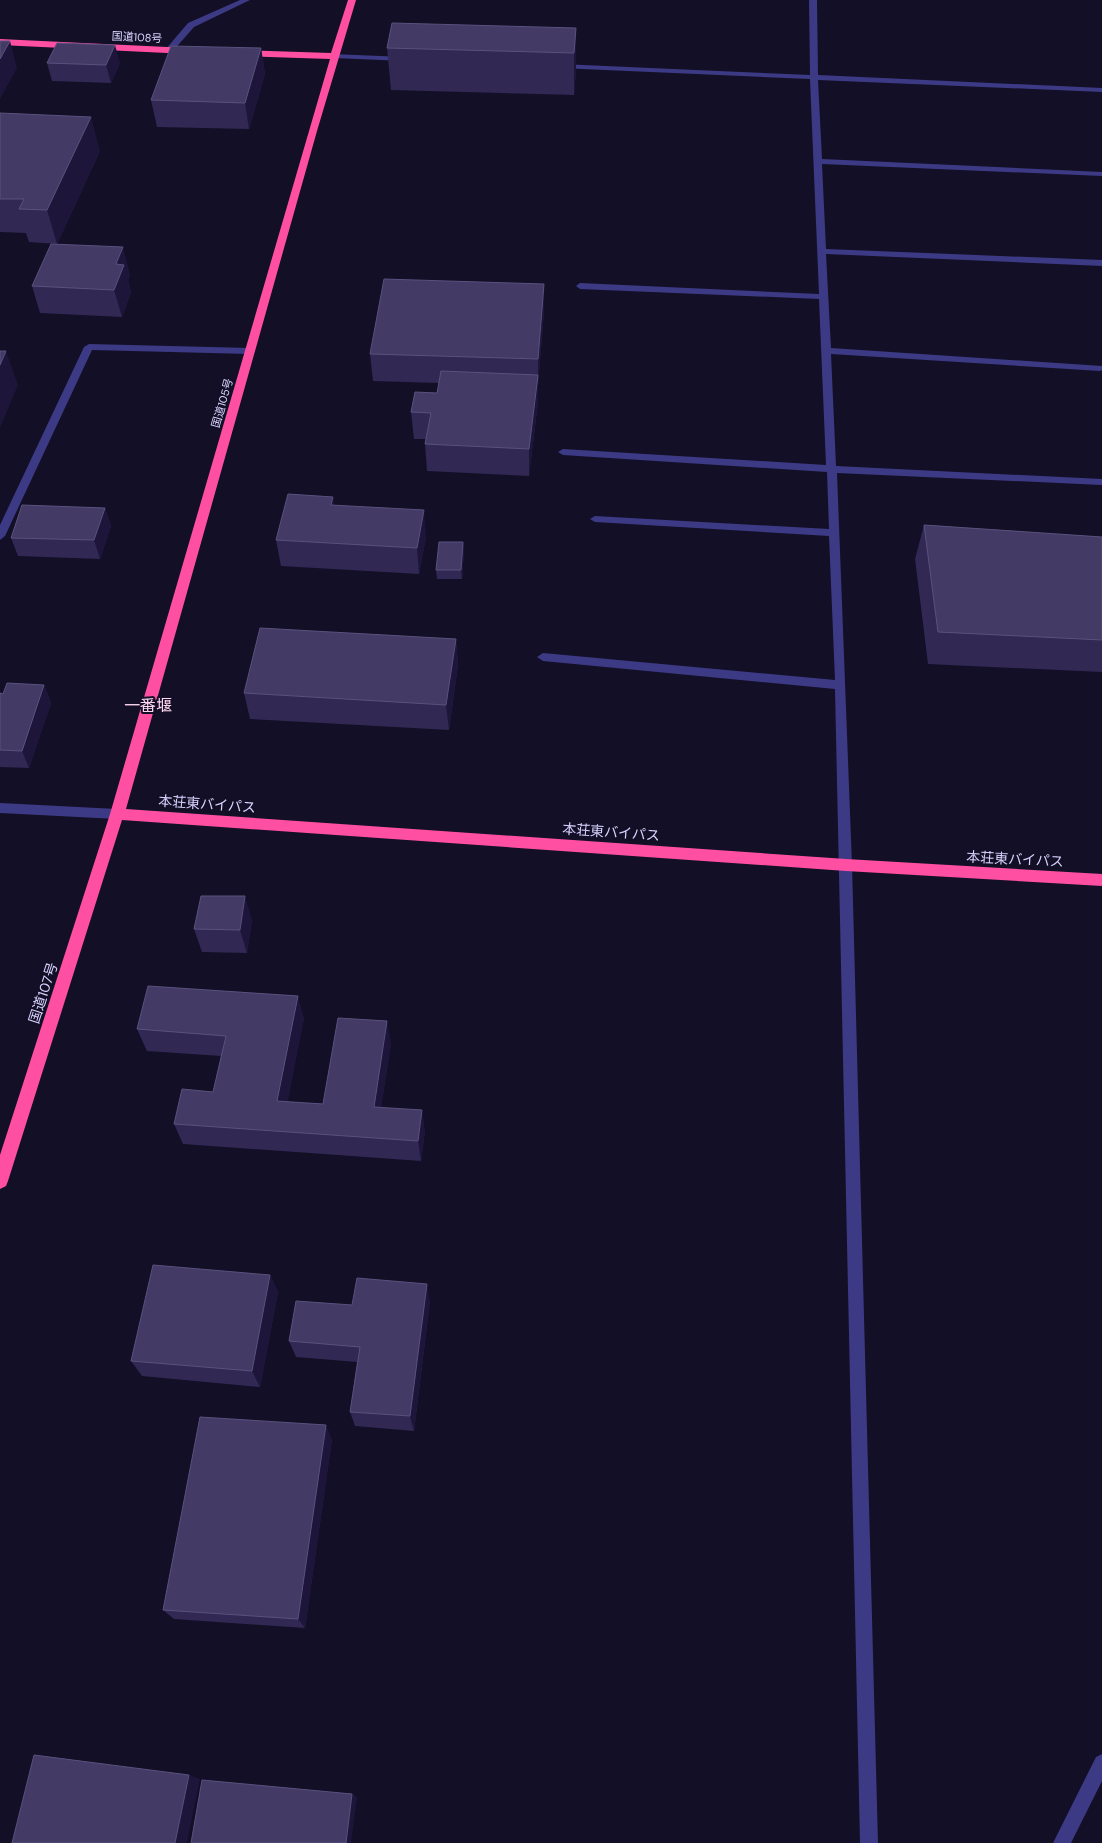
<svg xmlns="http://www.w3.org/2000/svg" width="1102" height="1843" font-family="'DM Sans','Noto Sans JP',sans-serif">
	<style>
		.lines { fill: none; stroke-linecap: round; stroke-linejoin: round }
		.minor { fill: #3d3a85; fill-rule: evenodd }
		.highway { fill: #ff4fa3; fill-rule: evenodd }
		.wall { fill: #312854 }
		.shaded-wall { fill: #1d163a }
		.building { fill: #433a66; stroke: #5a527e }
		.labels { text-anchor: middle; stroke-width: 4; stroke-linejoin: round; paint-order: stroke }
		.far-street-label { font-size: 11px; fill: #d9d4ff; stroke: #130f26 }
		.street-label { font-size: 14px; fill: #d9d4ff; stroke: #130f26 }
		.quarter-label { font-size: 16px; fill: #ffd6f0; stroke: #130f26 }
	</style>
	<rect width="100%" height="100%" fill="#130f26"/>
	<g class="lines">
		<path class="minor" d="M 240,0 L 250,0 L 194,27 L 172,52 L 165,50 L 188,23 Z
			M 809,0 L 817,0 L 818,75 L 1102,88 L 1102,92 L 818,80 L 822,159 L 1102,172 L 1102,176 L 822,164 L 826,249 L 1102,260 L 1102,266 L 826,254 L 831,348 L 1102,366 L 1102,370 L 1100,371 L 831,354 L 836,466 L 1102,479 L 1102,485 L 837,473 L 852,865 L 878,1843 L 860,1843 L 835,689 L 543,661 L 537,657 L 543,653 L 835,680 L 829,536 L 595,522 L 590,519 L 595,516 L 829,529 L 827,472 L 563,455 L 558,452 L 563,449 L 826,465 L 819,299 L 580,289 L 576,286 L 580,283 L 819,294 L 810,79 L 560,68 L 556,66 L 560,64 L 810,75 Z
			M 331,54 L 405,57 L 409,59 L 405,61 L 334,58 L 330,56 Z
			M 89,344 L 250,348 L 255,351 L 250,354 L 92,350 L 5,536 L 0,540 L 0,525 L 84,347 Z
			M 0,803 L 117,809 L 123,814 L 117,819 L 0,813 Z
			M 1102,1754 L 1102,1781 L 1071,1843 L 1053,1843 L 1096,1757 Z"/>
		<path class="highway" d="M 348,0 L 356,0 L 317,131 L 126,809 L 846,859 L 1102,874 L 1102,886 L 846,871 L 122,820 L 8,1181 L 6,1186 L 0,1189 L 0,1155 L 110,814 L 330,59 L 241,56 L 236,53 L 241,50 L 331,53 Z
			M 0,39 L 188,48 L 193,51 L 188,54 L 0,45 Z"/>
	</g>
	<path class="wall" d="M 576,28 L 576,70 L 574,95 L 391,90 L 387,48 Z
		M 261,48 L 265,74 L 249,129 L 157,127 L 151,100 Z
		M 47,63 L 120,63 L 111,83 L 52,81 Z
		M 0,113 L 100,151 L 57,244 L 29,242 L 26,233 L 0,232 Z
		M 130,274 L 128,280 L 131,292 L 122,317 L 40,313 L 32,286 Z
		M 544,311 L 538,386 L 538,402 L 529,476 L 427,471 L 425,444 L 426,439 L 414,439 L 411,412 L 437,393 L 439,383 L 373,381 L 370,354 Z
		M 335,505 L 426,537 L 419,574 L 281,566 L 276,540 Z
		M 105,508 L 111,526 L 100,559 L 18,556 L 11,538 Z
		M 924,525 L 1102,537 L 1102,672 L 928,664 L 915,559 Z
		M 463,542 L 464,552 L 462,579 L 437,579 L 436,570 Z
		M 456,639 L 458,665 L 449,730 L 250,719 L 244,693 Z
		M 44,685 L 51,703 L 29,768 L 0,767 L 0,693 L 3,694 Z
		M 252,920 L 247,953 L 202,952 L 194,929 Z
		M 304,1018 L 287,1102 L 323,1104 L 391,1043 L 381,1107 L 425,1131 L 421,1161 L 183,1144 L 174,1124 L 213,1092 L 221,1056 L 147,1051 L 137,1029 Z
		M 270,1275 L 278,1292 L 260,1387 L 142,1376 L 131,1361 Z
		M 430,1301 L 414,1431 L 355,1426 L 350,1412 L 357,1362 L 296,1357 L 289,1341 L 352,1305 Z
		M 332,1439 L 305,1628 L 174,1619 L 163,1610 Z"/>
	<path class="shaded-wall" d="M 576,28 L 576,70 L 574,95 L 574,53 Z
		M 10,41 L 17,68 L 0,99 L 0,59 Z
		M 115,45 L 120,63 L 111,83 L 106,65 Z
		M 261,48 L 265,74 L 249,129 L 245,103 Z
		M 91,117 L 100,151 L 57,244 L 47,210 Z
		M 123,247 L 130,274 L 128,280 L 131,292 L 122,317 L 114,290 L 116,264 Z
		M 544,284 L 544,311 L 538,386 L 538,359 Z
		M 6,351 L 18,385 L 0,428 L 0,365 Z
		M 538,375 L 538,402 L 529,476 L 529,449 Z
		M 333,497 L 337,523 L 331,505 Z
		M 105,508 L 111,526 L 100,559 L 94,540 Z
		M 424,510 L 426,537 L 419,574 L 417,548 Z
		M 463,542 L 464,552 L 462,579 L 461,570 Z
		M 456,639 L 458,665 L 449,730 L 446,705 Z
		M 44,685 L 51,703 L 29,768 L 22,751 Z
		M 245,896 L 252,920 L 247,953 L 240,930 Z
		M 298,996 L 304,1018 L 284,1122 L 277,1101 Z
		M 387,1021 L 391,1043 L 378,1127 L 374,1107 Z
		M 422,1110 L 425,1131 L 421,1161 L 418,1141 Z
		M 270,1275 L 278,1292 L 260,1387 L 252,1371 Z
		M 427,1284 L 430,1301 L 414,1431 L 410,1416 Z
		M 326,1425 L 332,1439 L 305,1628 L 298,1619 Z
		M 189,1775 L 200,1779 L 187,1843 L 175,1843 Z
		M 352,1794 L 357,1797 L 351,1843 L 346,1843 Z"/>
	<path class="building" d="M 392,23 L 576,28 L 574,53 L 387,48 Z
		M 0,41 L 10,41 L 0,59 Z
		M 57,43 L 115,45 L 106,65 L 47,63 Z
		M 171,46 L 261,48 L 245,103 L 151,100 Z
		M 0,113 L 91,117 L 47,210 L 19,209 L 24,199 L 0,199 Z
		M 51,244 L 123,247 L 116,264 L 124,265 L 114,290 L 32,286 Z
		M 384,279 L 544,284 L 538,359 L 370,354 Z
		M 0,351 L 6,351 L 0,365 Z
		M 441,371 L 538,375 L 529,449 L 425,444 L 431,413 L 411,412 L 415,392 L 437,393 Z
		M 288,494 L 333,497 L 331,505 L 424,510 L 417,548 L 276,540 Z
		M 22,505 L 105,508 L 94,540 L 11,538 Z
		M 924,525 L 1102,537 L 1102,640 L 938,632 Z
		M 439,542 L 463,542 L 461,570 L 436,570 Z
		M 260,628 L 456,639 L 446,705 L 244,693 Z
		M 7,683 L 44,685 L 22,751 L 0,750 L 0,693 L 3,694 Z
		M 201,896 L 245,896 L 240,930 L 194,929 Z
		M 148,986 L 298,996 L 277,1101 L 323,1104 L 338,1018 L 387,1021 L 374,1107 L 422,1110 L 418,1141 L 174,1124 L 182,1089 L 213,1092 L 226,1036 L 137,1029 Z
		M 153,1265 L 270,1275 L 252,1371 L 131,1361 Z
		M 357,1278 L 427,1284 L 410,1416 L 350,1412 L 360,1347 L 289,1341 L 296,1301 L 352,1305 Z
		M 200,1417 L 326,1425 L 298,1619 L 163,1610 Z
		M 34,1755 L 189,1775 L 175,1843 L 12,1843 Z
		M 202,1780 L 352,1794 L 346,1843 L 191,1843 Z"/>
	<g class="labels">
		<g class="far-street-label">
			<text transform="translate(137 37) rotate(3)" y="4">国道108号</text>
			<text transform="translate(222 403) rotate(-74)" y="4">国道105号</text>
		</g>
		<g class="street-label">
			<text transform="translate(207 804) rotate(4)" y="5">本荘東バイパス</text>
			<text transform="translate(611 832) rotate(4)" y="5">本荘東バイパス</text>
			<text transform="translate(1015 859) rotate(3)" y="5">本荘東バイパス</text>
			<text transform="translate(43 993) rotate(-72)" y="5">国道107号</text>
		</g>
		<g class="quarter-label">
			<text x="148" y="711">一番堰</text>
		</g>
	</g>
</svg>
